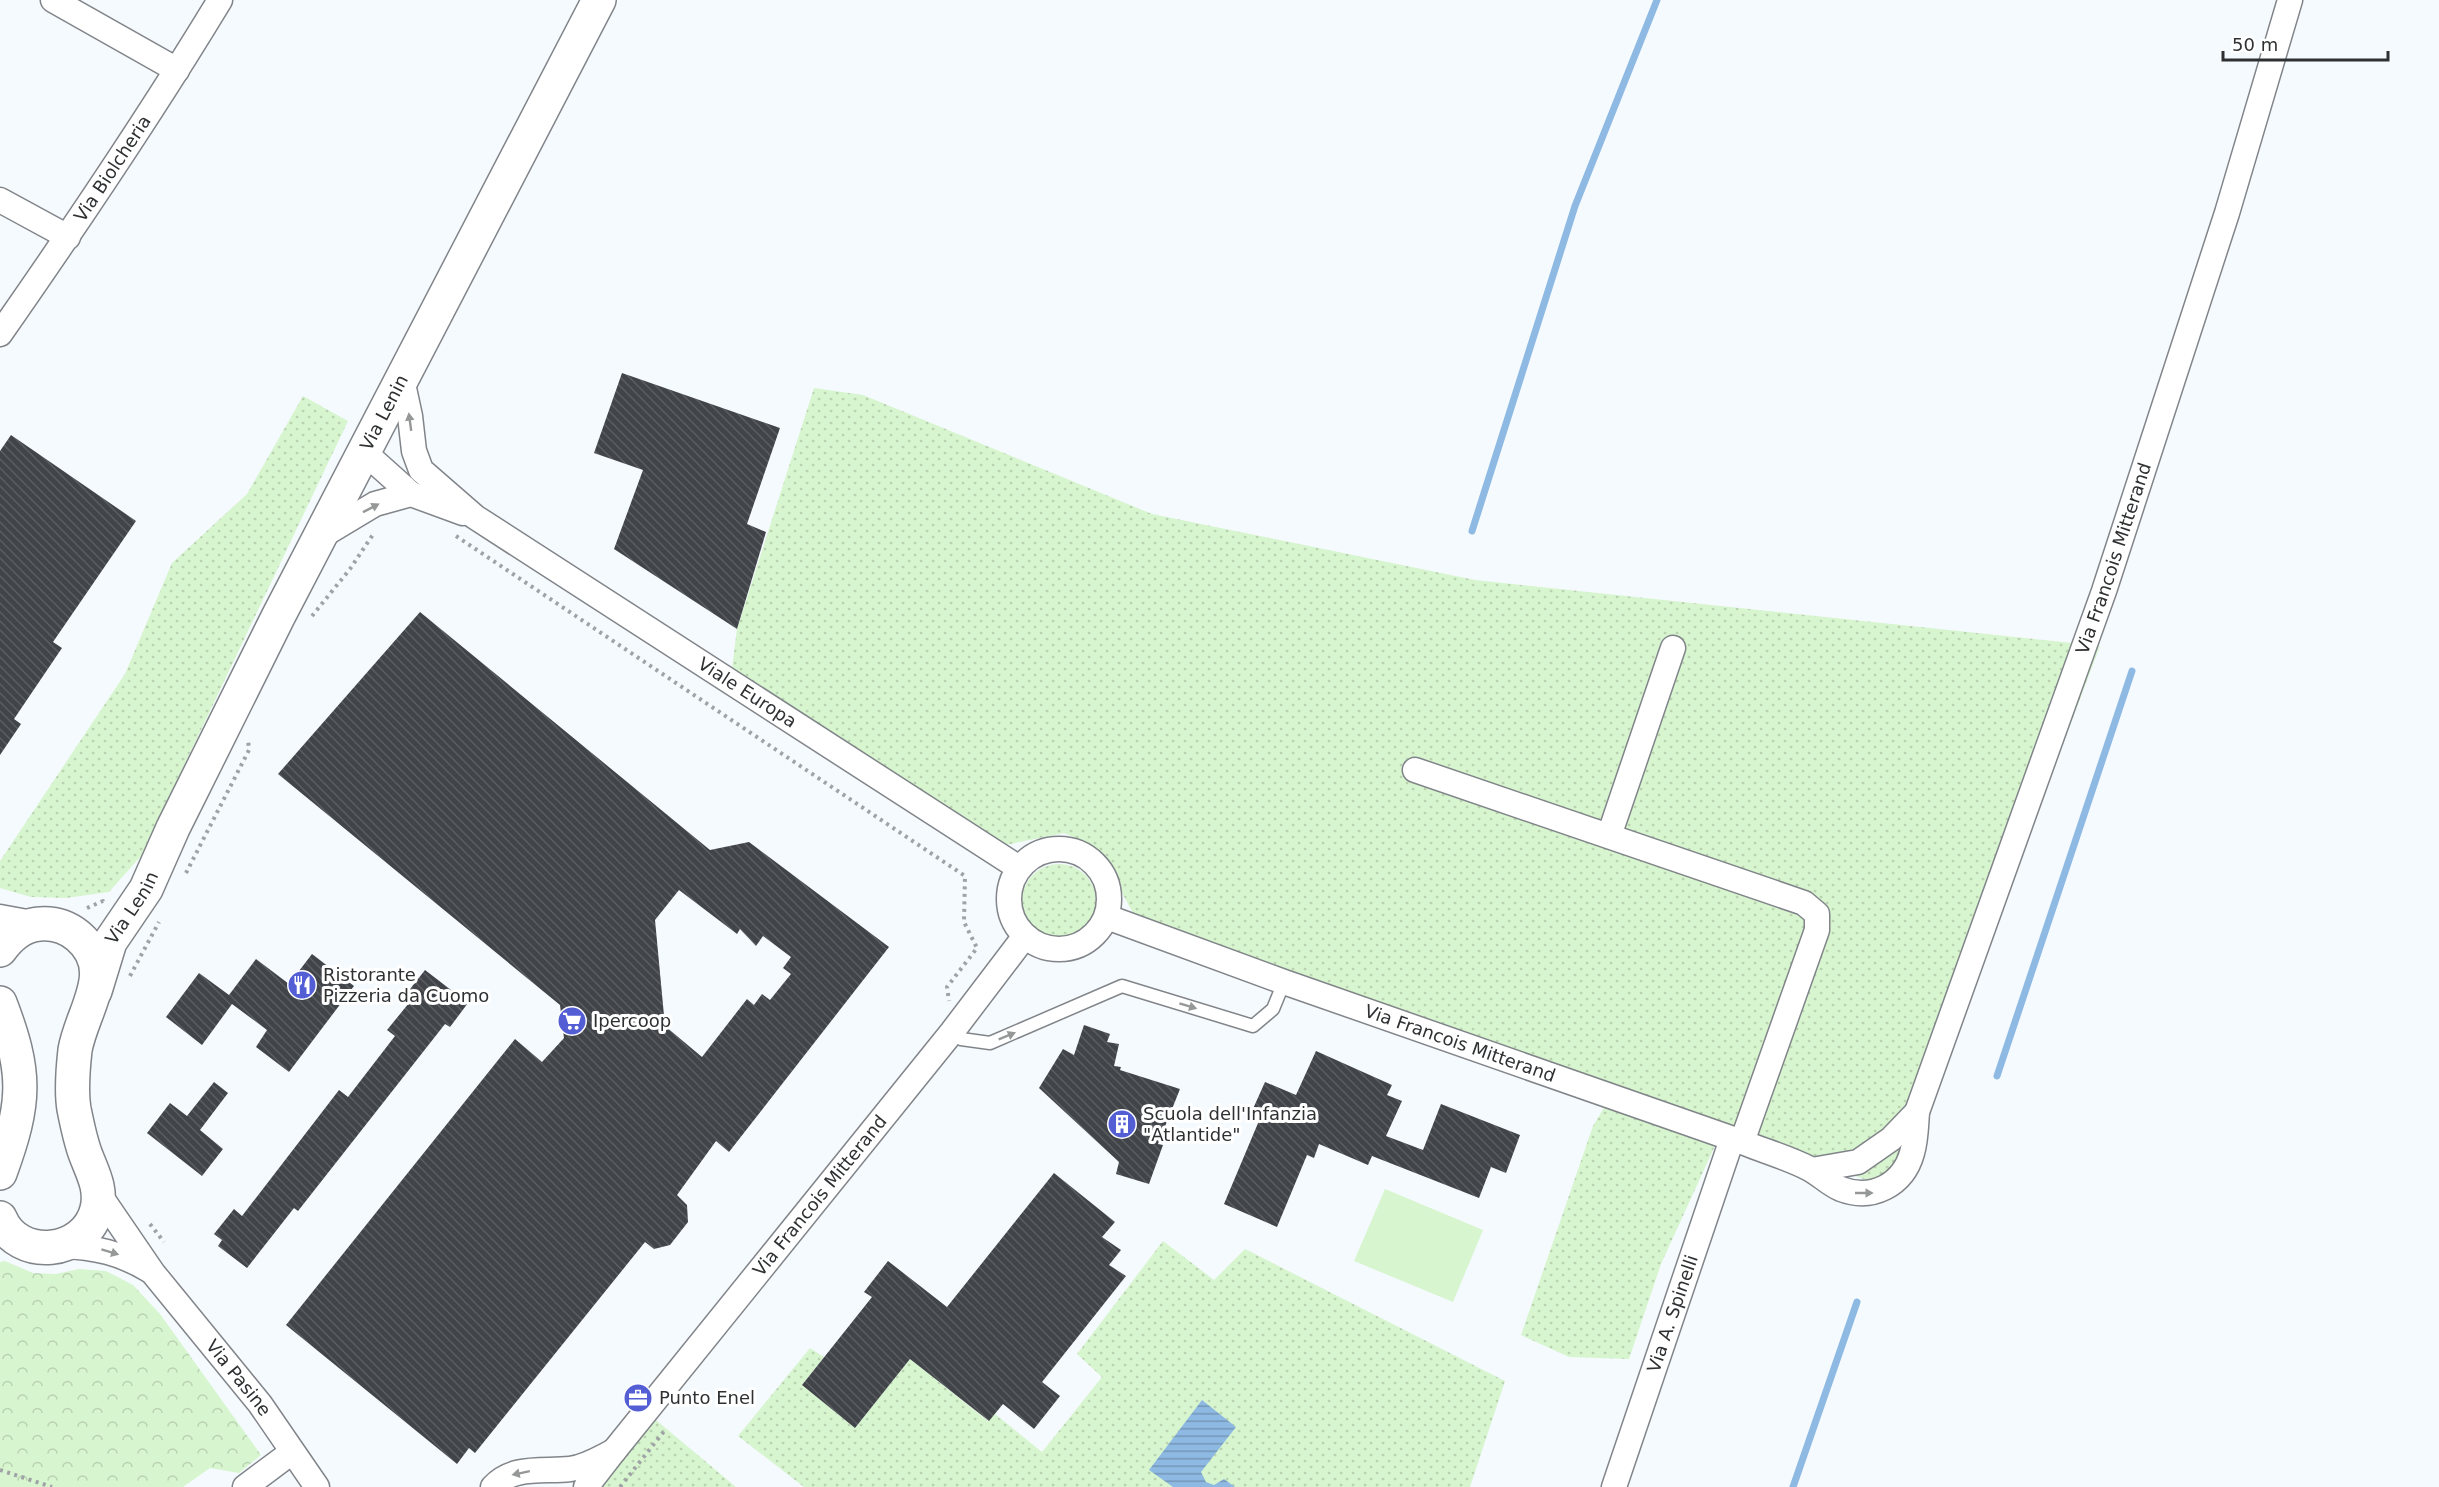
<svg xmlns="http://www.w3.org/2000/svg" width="2439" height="1487" font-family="'DejaVu Sans',sans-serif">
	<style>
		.grass { fill: url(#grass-dots) }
		.park { fill: url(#park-crowns) }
		.garden { fill: #d7f5ce }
		.water { fill: url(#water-rules) }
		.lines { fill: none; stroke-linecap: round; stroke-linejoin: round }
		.stream { stroke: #8eb9e2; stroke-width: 7 }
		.building { fill: url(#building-back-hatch); fill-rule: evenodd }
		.lane-casing { stroke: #81858a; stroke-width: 15 }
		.street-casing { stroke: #81858a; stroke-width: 27 }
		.secondary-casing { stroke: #81858a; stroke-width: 36 }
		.path { stroke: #9fa3a6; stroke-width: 4; stroke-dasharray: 3 4.5; stroke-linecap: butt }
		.lane { stroke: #fff; stroke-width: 12 }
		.street { stroke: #fff; stroke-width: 24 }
		.secondary { stroke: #fff; stroke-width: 33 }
		.oneway { fill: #969898 }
		.labels { text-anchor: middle; stroke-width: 6; stroke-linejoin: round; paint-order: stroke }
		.street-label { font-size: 18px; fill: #2e3032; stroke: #fff }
		.poi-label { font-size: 18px; fill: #2e3032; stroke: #fff; text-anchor: start }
	</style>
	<defs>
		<pattern id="grass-dots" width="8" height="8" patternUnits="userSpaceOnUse" patternTransform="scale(1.5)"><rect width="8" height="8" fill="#d7f5ce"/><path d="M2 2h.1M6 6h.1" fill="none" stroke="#b9d2b1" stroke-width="1.8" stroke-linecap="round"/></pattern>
		<pattern id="park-crowns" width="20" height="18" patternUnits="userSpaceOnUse" patternTransform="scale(1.5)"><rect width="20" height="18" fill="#d7f5ce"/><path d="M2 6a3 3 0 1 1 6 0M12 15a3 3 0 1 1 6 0" fill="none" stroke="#b9d2b1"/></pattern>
		<pattern id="water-rules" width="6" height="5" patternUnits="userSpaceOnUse" patternTransform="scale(1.5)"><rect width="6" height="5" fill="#8eb9e2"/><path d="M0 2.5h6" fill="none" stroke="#7497b8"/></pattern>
		<pattern id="building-back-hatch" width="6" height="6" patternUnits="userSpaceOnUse" patternTransform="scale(1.5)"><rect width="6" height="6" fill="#414549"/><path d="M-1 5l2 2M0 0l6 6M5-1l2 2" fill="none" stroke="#5a5e61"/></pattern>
	</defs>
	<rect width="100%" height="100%" fill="#f5fafe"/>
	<path class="grass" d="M 814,388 L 863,395 L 1152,514 L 1475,580 L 2100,646 L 1895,1191 L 1724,1126 L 1661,1264 L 1629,1359 L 1569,1357 L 1521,1335 L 1593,1126 L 1616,1088 L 1300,982 L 1133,913 L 1098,849 L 1064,833 L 991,848 L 732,668 L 737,629 Z
		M 303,396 L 348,421 L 141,856 L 109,892 L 66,898 L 31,897 L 0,888 L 0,861 L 125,674 L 172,563 L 247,494 Z
		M1022 901a37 37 0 1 1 74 0a37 37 0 1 1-74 0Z
		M 1163,1241 L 1214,1280 L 1245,1249 L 1505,1381 L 1470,1487 L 804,1487 L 738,1436 L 810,1348 L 824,1357 L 802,1385 L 855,1428 L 910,1359 L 988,1421 L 995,1414 L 1042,1452 L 1102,1377 L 1077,1354 Z
		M 650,1415 L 736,1487 L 595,1487 Z"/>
	<path class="park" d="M 5,1261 L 33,1273 L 56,1274 L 79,1269 L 106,1271 L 133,1285 L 160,1314 L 261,1455 L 239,1473 L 210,1468 L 183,1487 L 0,1487 L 0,1262 Z"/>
	<path class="garden" d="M 1385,1189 L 1483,1230 L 1453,1302 L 1354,1261 Z"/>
	<path class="water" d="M 1202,1400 L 1236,1427 L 1201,1472 L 1206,1482 L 1214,1485 L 1224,1479 L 1235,1487 L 1173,1487 L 1149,1470 Z"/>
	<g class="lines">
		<path class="stream" d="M 1472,531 L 1575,206 L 1657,0
			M 1997,1076 L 2132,671
			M 1793,1487 L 1857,1302"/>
	</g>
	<path class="building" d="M 622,373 L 780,428 L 747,524 L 766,532 L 737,629 L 614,549 L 643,470 L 594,453 Z
		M 11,435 L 136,521 L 53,642 L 62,648 L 14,719 L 21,724 L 0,755 L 0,451 Z
		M 420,612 L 710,850 L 749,842 L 889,947 L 729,1152 L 716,1141 L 677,1195 L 687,1205 L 688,1222 L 670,1245 L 654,1249 L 645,1242 L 475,1453 L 469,1448 L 457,1464 L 286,1325 L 515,1039 L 542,1062 L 564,1038 L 560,1005 L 278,774 ZM 679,890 L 737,934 L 740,929 L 756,946 L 763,936 L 791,957 L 783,968 L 791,974 L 770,1000 L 762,994 L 754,1005 L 747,999 L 702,1057 L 665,1026 L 655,920 Z
		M 312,954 L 354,986 L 289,1072 L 256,1047 L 267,1030 L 232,1004 L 202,1045 L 166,1017 L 199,973 L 229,995 L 256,959 L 289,984 Z
		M 425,970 L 468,1003 L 450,1027 L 445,1024 L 298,1211 L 294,1208 L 247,1268 L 218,1246 L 222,1240 L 214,1234 L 234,1209 L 242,1216 L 339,1090 L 348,1097 L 395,1036 L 387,1030 L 409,1003 L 403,998 Z
		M 1084,1025 L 1110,1034 L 1107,1042 L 1119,1044 L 1114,1066 L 1121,1067 L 1120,1070 L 1180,1089 L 1158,1144 L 1163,1145 L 1149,1184 L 1116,1174 L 1119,1162 L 1039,1088 L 1063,1049 L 1074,1055 Z
		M 1316,1051 L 1392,1085 L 1387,1095 L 1402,1101 L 1386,1136 L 1423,1150 L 1441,1104 L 1520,1135 L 1506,1173 L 1491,1167 L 1479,1198 L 1372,1156 L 1368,1165 L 1319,1144 L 1314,1158 L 1307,1155 L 1277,1227 L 1224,1204 L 1261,1116 L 1252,1111 L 1265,1082 L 1296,1095 Z
		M 214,1082 L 228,1093 L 200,1130 L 223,1149 L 202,1176 L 147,1133 L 170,1103 L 187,1116 Z
		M 1054,1173 L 1115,1222 L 1102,1237 L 1121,1250 L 1109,1265 L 1126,1276 L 1042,1382 L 1060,1396 L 1034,1429 L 1003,1404 L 989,1421 L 910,1359 L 855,1428 L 802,1385 L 872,1297 L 864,1292 L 888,1261 L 947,1307 Z"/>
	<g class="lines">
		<g class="lane-casing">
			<path id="lane" d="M 952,1032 L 961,1039 L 990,1043 L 1122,986 L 1253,1026 L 1273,1009 L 1284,982"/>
		</g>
		<g class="street-casing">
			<g id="street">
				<path d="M 53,0 L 177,70"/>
				<path d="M 0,200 L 68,237"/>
				<path id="s1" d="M 0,334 C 76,225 151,114 220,0"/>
				<path id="s2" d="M 402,379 L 410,416 L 414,451 L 421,470 L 475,517 L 1019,868"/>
				<path d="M 364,452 L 411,494"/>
				<path d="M 320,537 L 375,504 L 411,494 L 463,513"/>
				<path d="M 1415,770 L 1804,903 L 1817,914 L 1817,930 L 1742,1142"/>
				<path d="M 1609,836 L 1673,648"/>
				<circle cx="1059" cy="899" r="50"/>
				<path d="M 0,917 L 38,924"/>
				<path id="s3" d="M 1107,917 L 1284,982 L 1742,1142 C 1764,1151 1789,1158 1810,1169 C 1821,1175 1829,1184 1841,1189 C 1872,1201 1903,1185 1912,1153 C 1916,1140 1916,1125 1917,1112 L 2104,591 L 2227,213 L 2290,0"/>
				<path d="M 1812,1170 L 1858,1162 L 1891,1139 L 1917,1112"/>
				<path id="s4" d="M 99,1194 L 153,1273 L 260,1404 L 317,1487"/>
				<path d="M 62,1246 C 95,1247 121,1253 149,1270"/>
				<path id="s5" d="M 614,1451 L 952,1032 L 1025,936"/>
				<path d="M 245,1487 L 292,1452"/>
				<path d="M 493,1487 C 513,1465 543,1472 570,1469 C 586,1467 600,1458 614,1451 L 586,1487"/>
				<path id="s6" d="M 1614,1487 L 1732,1139"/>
			</g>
		</g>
		<g class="secondary-casing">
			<g id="secondary">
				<path d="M 0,950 C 10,936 23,925 40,924 C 54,923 67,927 78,936 C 118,970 82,1010 75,1050 C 73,1068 71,1091 74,1109 C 77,1124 80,1139 85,1153 C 92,1172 102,1188 97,1209 C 86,1255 18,1262 0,1218"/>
				<path id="s7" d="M 95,991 L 110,942 L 146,889 L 173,828 L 278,617 L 599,0"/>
				<path d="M 0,1003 C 27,1073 26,1102 0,1173"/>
			</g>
		</g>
		<path class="path" d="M 456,536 L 965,876 L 964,922 L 977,948 L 947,987 L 949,1001
			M 312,616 L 350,569 L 374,533
			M 186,873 L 249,750 L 248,739
			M 87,908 L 103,901 L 104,903
			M 130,976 L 159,922
			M 150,1224 L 164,1242
			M 0,1470 L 52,1487
			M 620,1487 L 665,1430"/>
		<use href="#lane" class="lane"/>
		<use href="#street" class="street"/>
		<use href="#secondary" class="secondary"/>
	</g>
	<defs><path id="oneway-solid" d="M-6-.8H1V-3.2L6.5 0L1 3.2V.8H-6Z" transform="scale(1.5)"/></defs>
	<g class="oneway">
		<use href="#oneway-solid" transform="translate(410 422) rotate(-98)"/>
		<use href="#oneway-solid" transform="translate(371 508) rotate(-27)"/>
		<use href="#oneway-solid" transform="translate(1188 1006) rotate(17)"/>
		<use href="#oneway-solid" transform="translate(1007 1036) rotate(-22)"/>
		<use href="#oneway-solid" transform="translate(1864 1193)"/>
		<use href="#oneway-solid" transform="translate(110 1252) rotate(17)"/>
		<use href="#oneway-solid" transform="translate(521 1473) rotate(168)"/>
	</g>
	<defs>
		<g id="restaurant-disc" transform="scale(1.5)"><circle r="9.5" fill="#535ed5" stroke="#fff"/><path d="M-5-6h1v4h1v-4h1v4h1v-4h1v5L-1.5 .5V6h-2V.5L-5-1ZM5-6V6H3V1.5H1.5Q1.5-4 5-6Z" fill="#fff"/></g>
		<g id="supermarket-disc" transform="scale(1.5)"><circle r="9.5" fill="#535ed5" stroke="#fff"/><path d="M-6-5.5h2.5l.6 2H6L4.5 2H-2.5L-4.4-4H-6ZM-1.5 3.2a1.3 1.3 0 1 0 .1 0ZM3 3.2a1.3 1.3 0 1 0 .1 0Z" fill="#fff"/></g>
		<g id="building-disc" transform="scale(1.5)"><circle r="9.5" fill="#535ed5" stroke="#fff"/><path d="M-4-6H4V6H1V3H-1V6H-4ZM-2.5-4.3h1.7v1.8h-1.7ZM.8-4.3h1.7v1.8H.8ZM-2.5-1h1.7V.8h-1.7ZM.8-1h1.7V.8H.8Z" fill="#fff"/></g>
		<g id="office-disc" transform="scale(1.5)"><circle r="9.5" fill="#535ed5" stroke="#fff"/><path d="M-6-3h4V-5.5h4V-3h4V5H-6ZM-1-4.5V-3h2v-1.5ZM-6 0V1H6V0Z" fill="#fff"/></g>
	</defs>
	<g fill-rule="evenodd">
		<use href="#restaurant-disc" x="302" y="985"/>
		<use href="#supermarket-disc" x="572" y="1021"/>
		<use href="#building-disc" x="1122" y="1124"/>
		<use href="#office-disc" x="638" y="1398"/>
	</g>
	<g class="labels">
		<g class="street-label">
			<text dy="6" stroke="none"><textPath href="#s1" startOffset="200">Via Biolcheria</textPath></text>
			<text dy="6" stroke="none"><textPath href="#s7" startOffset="648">Via Lenin</textPath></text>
			<text dy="6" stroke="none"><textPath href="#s3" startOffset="1503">Via Francois Mitterand</textPath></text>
			<text dy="6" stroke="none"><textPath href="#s2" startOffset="489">Viale Europa</textPath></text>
			<text dy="6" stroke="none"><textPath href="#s7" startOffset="92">Via Lenin</textPath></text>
			<text dy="6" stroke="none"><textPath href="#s3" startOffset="375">Via Francois Mitterand</textPath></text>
			<text dy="6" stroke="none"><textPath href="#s5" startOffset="328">Via Francois Mitterand</textPath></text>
			<text dy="6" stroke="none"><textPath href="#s6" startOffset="183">Via A. Spinelli</textPath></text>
			<text dy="6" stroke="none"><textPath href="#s4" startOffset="231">Via Pasine</textPath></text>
		</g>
		<g class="poi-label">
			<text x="323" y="981">Ristorante<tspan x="323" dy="21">Pizzeria da Cuomo</tspan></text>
			<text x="593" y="1027">Ipercoop</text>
			<text x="1143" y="1120">Scuola dell'Infanzia<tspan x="1143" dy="21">"Atlantide"</tspan></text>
			<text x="659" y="1404">Punto Enel</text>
		</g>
	</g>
	<path d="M2223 51v9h165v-9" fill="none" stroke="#2e3032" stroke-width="3"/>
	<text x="2232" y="51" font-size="18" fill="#2e3032" stroke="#ffffff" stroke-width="4.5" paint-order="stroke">50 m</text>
</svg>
